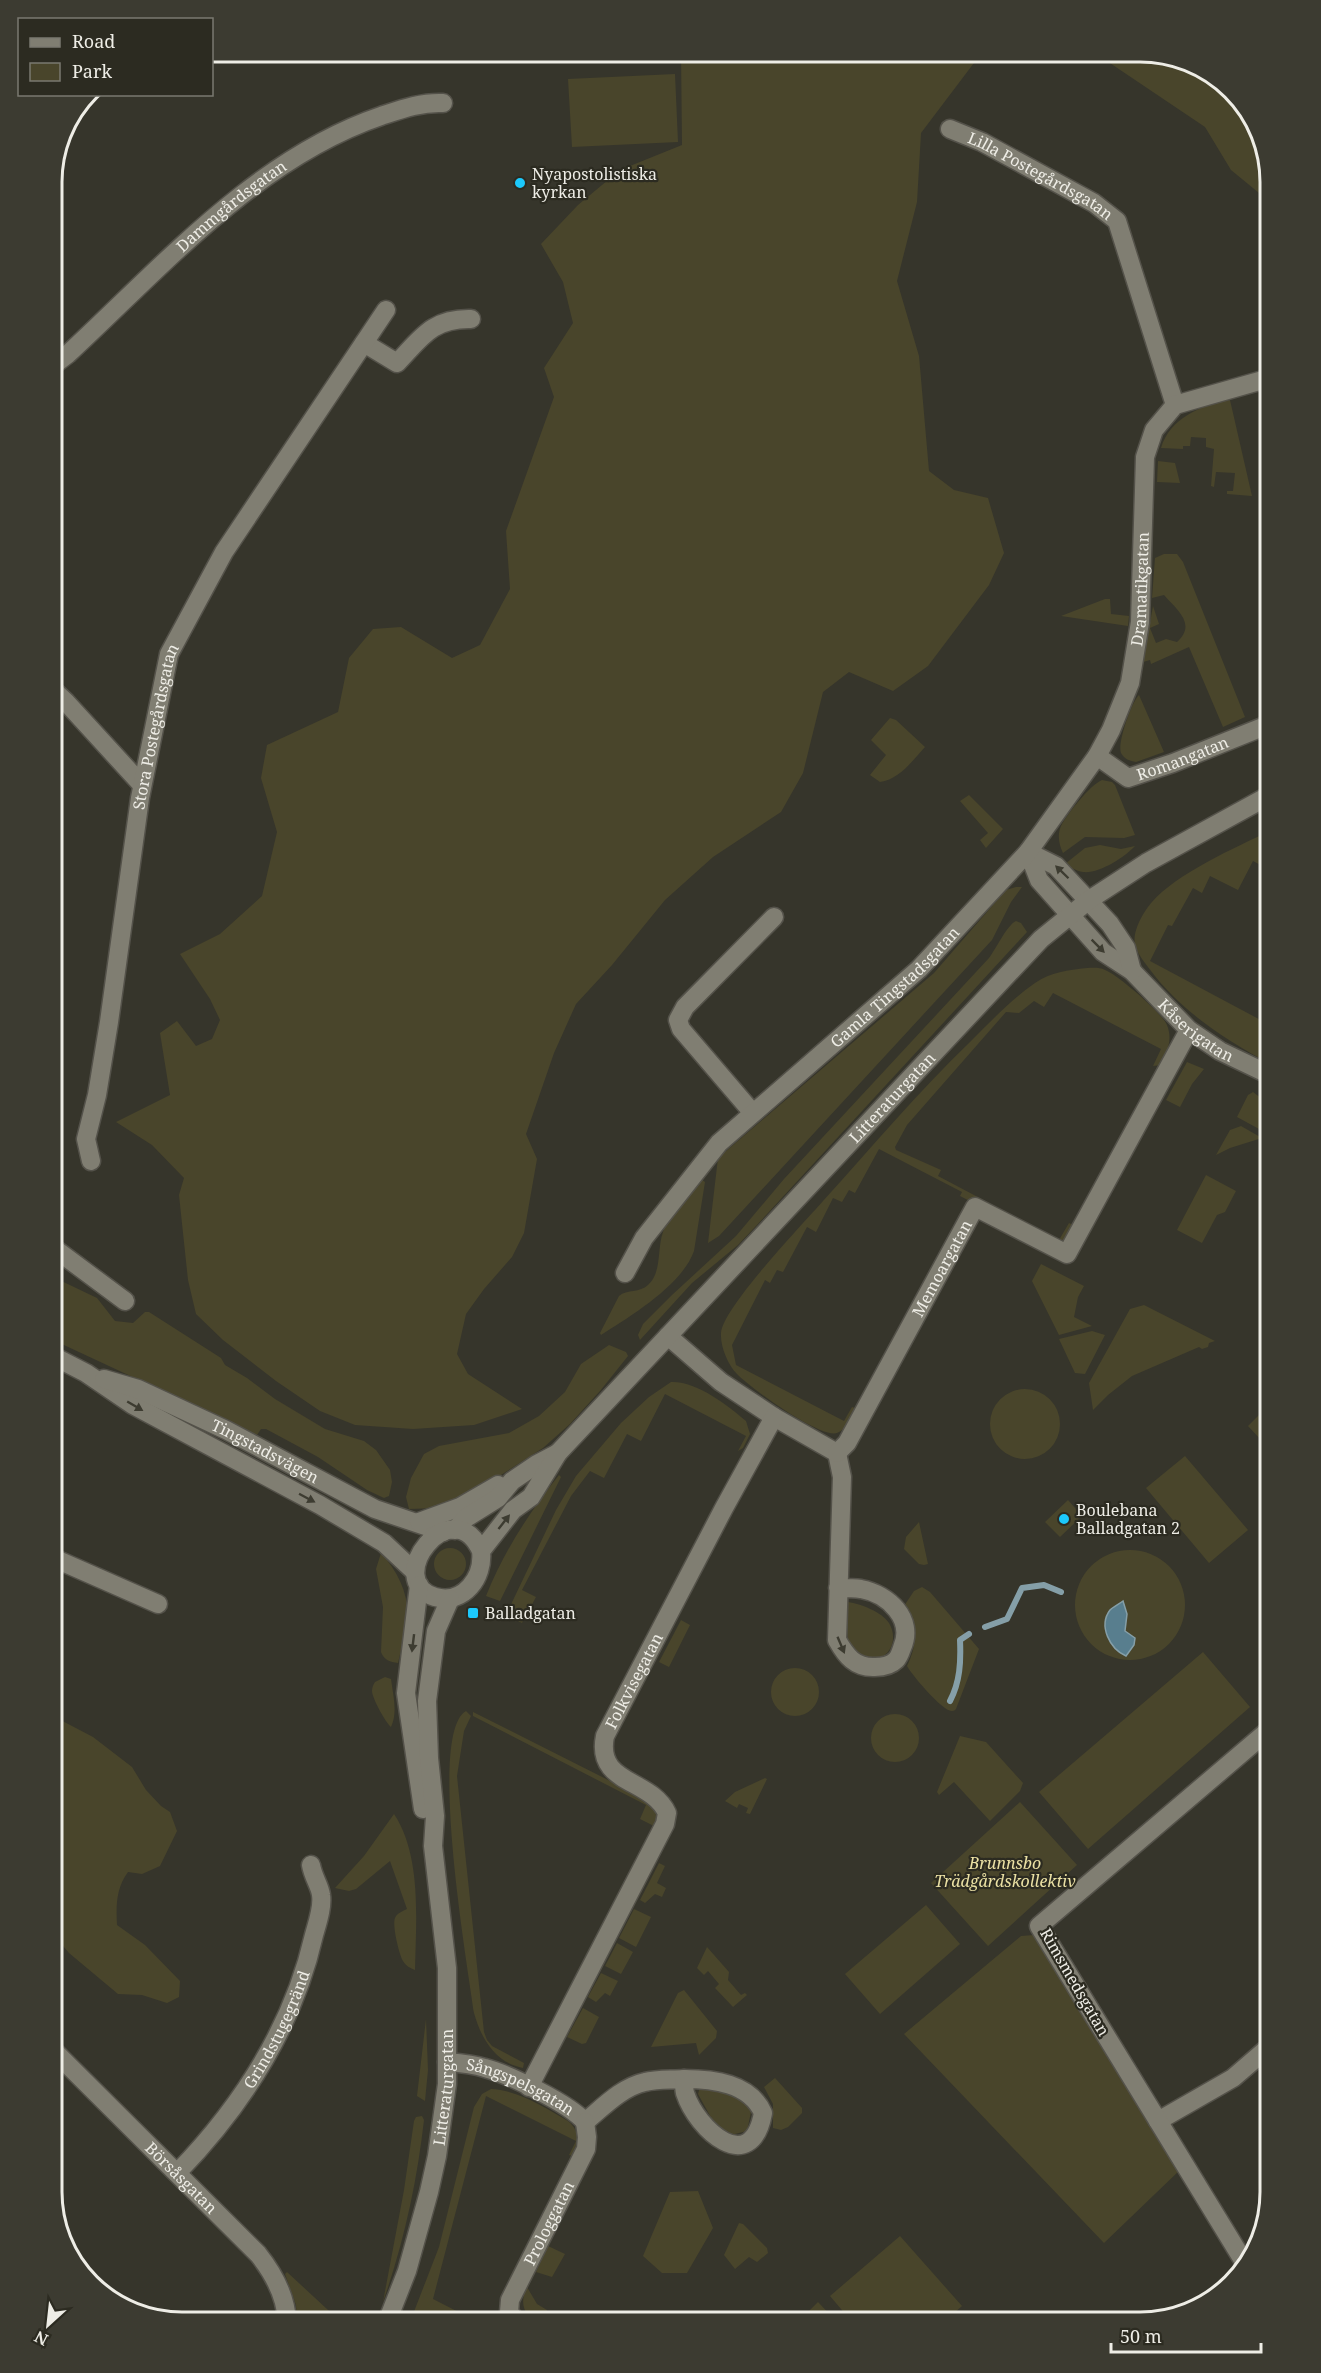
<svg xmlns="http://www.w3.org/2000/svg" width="1321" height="2373" font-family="'Noto Serif',serif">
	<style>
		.green { fill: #49452b }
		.water { fill: #587e8e; stroke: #859fa8; stroke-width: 1.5 }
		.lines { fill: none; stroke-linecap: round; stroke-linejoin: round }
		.stream { stroke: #859fa8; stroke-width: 6 }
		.street-casing { stroke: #54524a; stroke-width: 21 }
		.secondary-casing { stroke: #54524a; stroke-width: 21 }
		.street { stroke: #807e72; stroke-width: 18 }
		.secondary { stroke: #807e72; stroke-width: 18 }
		.oneway { fill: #3d3c31 }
		.poi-dot { fill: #1cc9fc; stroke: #2c2b21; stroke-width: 2 }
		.labels { text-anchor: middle; stroke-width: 4.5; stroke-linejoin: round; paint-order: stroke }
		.poi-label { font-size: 16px; fill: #eeede6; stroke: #2c2b21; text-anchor: start }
		.street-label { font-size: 16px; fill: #eeede6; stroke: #2c2b21 }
		.park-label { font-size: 16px; font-style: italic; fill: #ebe1a4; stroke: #2c2b21 }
		.rim { fill: none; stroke: #eeede6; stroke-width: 3 }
	</style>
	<rect width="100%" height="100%" fill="#36352b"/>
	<path class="green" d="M 681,51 L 983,51 L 921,133 L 917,202 L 897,281 L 919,356 L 929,471 L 954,490 L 988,498 L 1004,553 L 989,585 L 928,666 L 893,691 L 849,672 L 823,692 L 803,773 L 781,812 L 713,857 L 665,900 L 612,965 L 576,1004 L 554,1053 L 526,1134 L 537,1159 L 524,1233 L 512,1257 L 484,1289 L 466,1314 L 457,1354 L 468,1374 L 522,1409 L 474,1425 L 413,1429 L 355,1425 L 320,1411 L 276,1381 L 223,1340 L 196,1314 L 188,1280 L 181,1214 L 179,1195 L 184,1178 L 152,1145 L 116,1122 L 170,1095 L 160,1033 L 177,1021 L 196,1046 L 212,1039 L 220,1020 L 210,999 L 180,954 L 220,934 L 262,896 L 277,832 L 261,778 L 267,745 L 338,712 L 349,658 L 373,629 L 401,627 L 452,658 L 480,645 L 510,589 L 506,531 L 554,397 L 544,368 L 573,323 L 563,282 L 541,244 L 578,205 L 620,170 L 682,145 Z
		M 1092,51 L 1149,51 L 1219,78 L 1260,131 L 1270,181 L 1270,202 L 1231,170 L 1205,127 Z
		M 675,74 L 678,142 L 572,147 L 568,79 Z
		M 1230,400 L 1252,496 L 1227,494 L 1227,491 L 1233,491 L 1235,473 L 1216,472 L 1214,487 L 1211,486 L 1214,449 L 1206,447 L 1206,438 L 1191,437 L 1190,446 L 1183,446 L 1183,449 L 1161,448 C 1170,418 1201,405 1230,400 Z
		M 1158,461 L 1175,463 L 1180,483 L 1157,482 Z
		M 1164,554 L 1177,554 L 1183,562 L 1245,717 L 1223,727 L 1189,647 L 1151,664 L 1150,660 L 1143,662 L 1153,606 L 1159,624 L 1150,628 L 1156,643 L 1166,639 L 1177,642 C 1197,624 1177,610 1164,595 L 1152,598 L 1155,558 Z
		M 1105,599 L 1110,599 L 1111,614 L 1129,616 L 1128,626 L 1061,616 Z
		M 1139,695 L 1164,752 L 1136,762 C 1130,761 1124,759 1121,753 C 1117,743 1132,701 1139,695 Z
		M 890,718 L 896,720 L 925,747 C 912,761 900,779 880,782 L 870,775 L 886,755 L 871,740 Z
		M 1102,780 L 1112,782 L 1115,785 L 1135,835 L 1124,838 L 1085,837 L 1063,853 C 1059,845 1057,835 1061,826 C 1067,814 1090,785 1102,780 Z
		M 969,795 L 1003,829 L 986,848 L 980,840 L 988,833 L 960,801 Z
		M 1270,831 L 1270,860 L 1266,868 L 1253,861 L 1238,890 L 1210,876 L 1202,893 L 1193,888 L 1172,926 L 1168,925 L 1150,961 L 1270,1025 L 1270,1064 C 1225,1039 1183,1013 1151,971 C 1145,963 1137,954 1135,944 C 1132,931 1144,911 1152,902 C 1176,874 1236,847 1270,831 Z
		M 1100,845 L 1121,849 L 1135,846 C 1125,857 1099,874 1083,872 C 1076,871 1070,867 1065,864 L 1085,848 Z
		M 1016,887 L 1022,887 L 1011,902 L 992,940 L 719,1236 L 708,1243 L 718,1158 L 934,973 L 1006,890 Z
		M 1016,921 L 1021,923 L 1027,932 L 757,1225 L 738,1245 L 692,1283 L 640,1340 L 638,1335 L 643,1324 L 672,1295 L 736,1236 L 784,1179 L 989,958 C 996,949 1007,925 1016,921 Z
		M 1087,968 C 1093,968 1099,967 1105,970 C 1117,974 1163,1014 1167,1025 C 1173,1040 1167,1052 1161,1065 L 1153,1066 L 1161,1049 L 1053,993 L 1044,1007 L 1034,1001 L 1019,1013 L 1006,1012 L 907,1125 L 895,1147 L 896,1150 L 941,1170 L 938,1176 L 1059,1240 L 1069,1223 L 1073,1225 C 1069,1235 1066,1246 1053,1244 L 960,1196 L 962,1192 L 879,1149 L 855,1193 L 849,1190 L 842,1202 L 833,1198 L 816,1232 L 807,1227 L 783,1272 L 777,1270 L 770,1283 L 765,1280 L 732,1345 L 736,1365 L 844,1421 L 852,1407 L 855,1408 C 851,1417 847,1429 837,1433 C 821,1439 749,1387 737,1374 C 728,1365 720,1346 721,1333 C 723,1307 803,1224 823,1201 C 872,1147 919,1091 971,1041 C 991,1021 1012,999 1035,983 C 1051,972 1068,970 1087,968 Z
		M 1187,1062 L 1204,1069 L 1192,1084 L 1180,1107 L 1166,1100 Z
		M 1253,1092 L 1270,1105 L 1270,1135 L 1237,1117 L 1248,1095 Z
		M 1241,1126 L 1262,1138 L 1230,1148 L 1216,1155 L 1230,1130 Z
		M 1206,1175 L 1236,1191 L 1225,1212 L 1217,1215 L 1202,1243 L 1177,1230 Z
		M 700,1178 L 705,1182 L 694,1251 C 682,1285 631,1316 601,1335 L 600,1333 L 619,1296 C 627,1289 640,1293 648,1285 C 662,1273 657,1248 663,1232 C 667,1219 690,1188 700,1178 Z
		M 1041,1264 L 1084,1286 L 1078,1297 L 1074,1317 L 1092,1326 L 1059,1335 L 1032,1281 Z
		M 51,1276 L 97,1298 L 115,1321 L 133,1323 L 145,1312 L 149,1312 L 221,1358 L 225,1365 L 247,1378 L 275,1399 L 325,1429 L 364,1441 L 376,1450 L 390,1470 L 392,1482 L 389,1496 L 384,1498 L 367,1490 L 318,1457 L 266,1429 L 261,1429 L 257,1435 L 51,1339 Z
		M 1144,1305 L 1215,1341 L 1209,1343 L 1208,1347 L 1202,1349 L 1199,1347 L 1132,1376 L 1108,1395 L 1093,1410 L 1089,1383 L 1130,1309 Z
		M 1092,1331 L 1105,1335 L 1085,1374 L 1075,1373 L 1059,1339 Z
		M 609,1345 L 626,1352 L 628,1356 L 600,1391 L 570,1424 L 543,1448 L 470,1495 L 438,1508 L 409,1509 L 406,1497 L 411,1478 L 424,1454 L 439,1446 L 509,1433 L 539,1416 L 565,1392 L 581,1364 Z
		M 671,1382 C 697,1381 727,1405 746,1421 L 750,1434 L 743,1448 L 738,1451 L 746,1436 L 665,1394 L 641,1441 L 627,1434 L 604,1478 L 590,1471 L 571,1496 L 522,1590 L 536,1597 L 522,1623 L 506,1615 L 556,1510 L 576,1476 L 621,1423 L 649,1397 Z
		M990 1424a35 35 0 1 1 70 0a35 35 0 1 1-70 0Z
		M 1270,1404 L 1270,1433 L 1261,1440 L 1248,1426 Z
		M 1185,1456 L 1248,1530 L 1209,1563 L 1146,1488 Z
		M 559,1475 L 561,1477 L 501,1599 L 500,1601 L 486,1596 C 504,1551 529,1513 559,1475 Z
		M 1068,1500 L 1082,1516 L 1060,1537 L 1045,1522 Z
		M 919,1522 L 928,1564 L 924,1565 L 919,1564 L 904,1549 L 906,1537 Z
		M434 1564a16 16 0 1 1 32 0a16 16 0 1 1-32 0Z
		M1075 1605a55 55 0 1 1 110 0a55 55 0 1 1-110 0Z
		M 381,1553 C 401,1575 412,1601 406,1631 C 404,1642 400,1652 398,1663 C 390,1662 384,1660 381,1652 L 383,1607 L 376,1569 Z
		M 922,1587 L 930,1592 L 979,1649 L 956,1709 C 955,1710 954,1711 952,1711 C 943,1712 911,1674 907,1666 C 918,1643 917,1628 904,1606 L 914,1591 Z
		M 848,1602 C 861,1604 882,1612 889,1623 C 897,1636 893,1653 879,1658 C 874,1660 866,1658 860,1658 L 848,1644 L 846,1608 Z
		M 681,1620 L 690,1625 L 669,1667 L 659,1662 Z
		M 1203,1652 L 1250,1707 L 1088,1849 L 1039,1792 Z
		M771 1692a24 24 0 1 1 48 0a24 24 0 1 1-48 0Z
		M 385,1677 L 391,1679 C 393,1695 398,1712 391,1727 C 386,1723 372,1698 372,1691 C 372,1688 373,1685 375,1682 Z
		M 466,1711 L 471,1716 L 464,1731 L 457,1776 L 484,2032 L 487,2040 L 492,2046 L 524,2063 L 523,2068 C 495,2063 481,2038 474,2013 C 468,1967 427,1733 466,1711 Z
		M 473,1712 L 636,1794 C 648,1803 662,1809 654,1826 L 640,1819 L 646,1805 L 473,1716 Z
		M871 1738a24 24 0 1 1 48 0a24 24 0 1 1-48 0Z
		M 51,1715 L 93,1737 L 132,1767 L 146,1790 L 161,1806 L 170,1812 L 177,1831 L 160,1866 L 142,1874 L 128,1872 C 116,1888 116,1906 117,1925 L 145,1945 L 180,1981 L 179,1997 L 167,2003 L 142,1995 L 118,1994 L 69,1953 L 58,1940 L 51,1916 Z
		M 960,1736 L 986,1742 L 1023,1783 L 1020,1791 L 990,1821 L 954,1782 L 939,1795 L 937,1792 Z
		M 765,1778 L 767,1779 L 750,1814 L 746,1813 L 748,1808 L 739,1804 L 737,1808 L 725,1801 L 735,1792 Z
		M 1020,1802 L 1077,1865 L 988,1946 L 931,1883 Z
		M 394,1814 C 422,1856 416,1921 415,1970 C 410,1968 406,1966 403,1961 C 399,1954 392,1925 395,1918 C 397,1913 403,1911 407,1909 L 390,1861 L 356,1889 L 349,1891 L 335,1888 L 364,1856 Z
		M 659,1863 L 665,1866 L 657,1883 L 666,1888 L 662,1897 L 655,1894 L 645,1903 L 640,1900 Z
		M 926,1905 L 960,1944 L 880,2014 L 845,1974 Z
		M 634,1909 L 651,1917 L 636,1947 L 619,1938 Z
		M 1034,1935 L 1181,2169 L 1104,2243 L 904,2034 L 1021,1936 Z
		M 617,1943 L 633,1952 L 621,1974 L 605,1966 Z
		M 707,1947 L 729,1972 L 728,1980 L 741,1995 L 745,1993 L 747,1995 L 733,2007 L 715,1988 L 719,1984 L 708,1971 L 704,1975 L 697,1968 Z
		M 601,1973 L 618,1981 L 610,1996 L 605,1993 L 596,2002 L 588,1997 Z
		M 684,1990 L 717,2031 L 716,2038 L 699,2055 L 696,2043 L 651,2047 L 678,1993 Z
		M 583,2008 L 599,2017 L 586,2043 L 582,2044 L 567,2037 Z
		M 426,2019 L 428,2070 L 425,2101 L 417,2096 Z
		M 775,2078 L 802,2108 L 802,2113 L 788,2127 L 781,2130 L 773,2128 L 773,2104 L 764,2087 Z
		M 700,2087 C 719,2089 743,2093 751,2112 L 747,2131 L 731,2135 L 714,2123 L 698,2094 Z
		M 491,2089 C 518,2090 546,2108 568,2121 C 581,2132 578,2143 572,2156 L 569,2155 L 576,2141 L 486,2096 L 433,2299 L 478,2322 L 453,2322 L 432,2311 L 429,2322 L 410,2322 L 439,2247 L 474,2107 L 482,2094 Z
		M 422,2116 L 424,2120 C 417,2182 404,2242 383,2302 L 404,2190 L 414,2121 L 416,2117 Z
		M 698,2191 L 713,2228 L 687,2273 L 662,2273 L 643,2256 L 670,2192 Z
		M 739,2223 L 743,2224 L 767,2248 L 768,2253 L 757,2262 L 749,2257 L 735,2269 L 724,2255 Z
		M 900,2236 L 962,2306 L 944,2322 L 852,2322 L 830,2296 Z
		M 548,2246 L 565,2254 L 552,2277 L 536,2272 Z
		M 287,2272 L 341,2322 L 297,2322 L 296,2305 L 285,2274 Z
		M 527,2287 L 537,2304 L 547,2310 L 543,2322 C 523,2320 519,2302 527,2287 Z
		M 818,2302 L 837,2322 L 798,2322 Z"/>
	<path class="water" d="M 1123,1601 L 1127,1614 L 1125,1631 L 1135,1638 L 1134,1645 L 1126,1656 C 1110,1649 1098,1626 1110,1610 C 1113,1607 1119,1604 1123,1601 Z"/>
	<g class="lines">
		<path class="stream" d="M 985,1627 L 1007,1619 L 1022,1588 L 1044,1585 L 1061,1592
			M 950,1701 C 960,1682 961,1662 960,1640 L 969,1634"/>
		<g class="street-casing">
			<g id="street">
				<path id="s1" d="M 950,129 L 982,142 L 1094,203 L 1117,221 L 1175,405"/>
				<path d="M 364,343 L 397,363 C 421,338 432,318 471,319"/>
				<path id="s2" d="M 51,367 L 68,354 C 162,267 257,158 381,116 C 402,109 421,102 443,103"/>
				<path d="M 51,688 L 66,702 L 142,785"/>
				<path id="s3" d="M 1097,756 L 1128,778 L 1173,763 L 1270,724"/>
				<path id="s4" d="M 1028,852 L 1039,880 L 1103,952 L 1132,971 L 1189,1030 L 1220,1051 L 1270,1075"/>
				<path d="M 1028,852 L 1056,866 L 1110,924 L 1126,948 L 1132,971"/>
				<path d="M 752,1112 L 681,1029 L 678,1020 L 685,1007 L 774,917"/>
				<path id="s5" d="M 91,1161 L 86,1139 L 97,1095 L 109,1022 L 140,798 L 169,654 L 224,552 L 386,310"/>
				<path d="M 51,1246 L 125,1301"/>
				<path id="s6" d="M 625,1273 L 644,1238 L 719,1143 L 919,969 L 1028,852 L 1097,756 L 1111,730 L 1130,683 L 1140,622 L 1145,457 L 1154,430 L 1175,405 L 1270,378"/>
				<path d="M 668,1336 L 721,1382 L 774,1417 L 837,1453 L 842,1477 L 837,1640 C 846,1656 855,1668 875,1667 C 882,1667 891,1665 896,1660 C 899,1657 901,1651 902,1648 C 915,1619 888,1594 861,1589 C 854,1588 846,1588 838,1588"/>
				<path id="s7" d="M 837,1453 L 847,1443 L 975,1207 L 1067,1254 L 1189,1030"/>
				<path d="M 51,1557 L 158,1604"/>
				<path id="s8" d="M 51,2048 L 258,2254 C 274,2274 286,2296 287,2322"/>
				<path id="s9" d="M 447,2062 C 460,2063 473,2064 485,2068 C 508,2074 570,2104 585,2122 C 603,2107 622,2087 645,2082 C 657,2079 671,2080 684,2079"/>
				<path d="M 684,2079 C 713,2079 750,2083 763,2113 C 751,2178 697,2130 685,2093 C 684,2089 684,2083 684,2079 Z"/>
				<path id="s10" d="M 529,2087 L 665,1824 L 667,1813 C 651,1778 595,1785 605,1736 L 724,1508 L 774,1417"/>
				<path d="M 1158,2121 L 1233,2078 L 1270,2046"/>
				<path id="s11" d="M 177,2173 C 242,2106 293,2027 314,1935 C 317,1924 323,1907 321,1895 C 320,1886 313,1877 311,1865"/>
				<path d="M 1246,2265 L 1039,1926 L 1270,1729"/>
				<path id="s12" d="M 517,2322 L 509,2312 L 510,2300 L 586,2149 L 587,2137 L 585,2122"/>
			</g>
		</g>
		<g class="secondary-casing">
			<g id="secondary">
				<path d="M 51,1355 L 86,1373 L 133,1405 L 320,1505 L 384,1543 L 415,1572"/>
				<path id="s13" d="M 104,1379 L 138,1389 L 226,1430 L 375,1509 L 443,1532"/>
				<path d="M 419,1522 L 460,1507 L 498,1485"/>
				<path d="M 455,1530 L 466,1518 L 498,1498 L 512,1481 L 537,1464 L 558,1453"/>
				<path id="s14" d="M 481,1551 C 452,1488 381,1581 435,1597 C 464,1605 484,1577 481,1551 L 513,1510 L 531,1497 L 558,1453 L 1041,939 L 1089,900 L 1146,863 L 1270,795"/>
				<path d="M 419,1585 L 406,1693 L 423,1809"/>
				<path id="s15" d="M 387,2322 L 407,2271 L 429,2192 L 437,2156 L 447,2084 L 447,1968 L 433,1846 L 435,1816 L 429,1758 L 427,1701 L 436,1631 L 450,1599"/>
			</g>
		</g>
		<use href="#street" class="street"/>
		<use href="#secondary" class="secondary"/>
	</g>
	<defs><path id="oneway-solid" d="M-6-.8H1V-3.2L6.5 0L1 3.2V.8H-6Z" transform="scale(1.5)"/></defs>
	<g class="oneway">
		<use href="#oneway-solid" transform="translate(1062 872) rotate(-136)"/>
		<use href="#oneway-solid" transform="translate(1098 946) rotate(45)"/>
		<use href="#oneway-solid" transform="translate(135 1406) rotate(30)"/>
		<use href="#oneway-solid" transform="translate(307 1498) rotate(28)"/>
		<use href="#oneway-solid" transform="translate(504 1522) rotate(-52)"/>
		<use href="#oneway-solid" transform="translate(413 1643) rotate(97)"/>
		<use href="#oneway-solid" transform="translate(841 1645) rotate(67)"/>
	</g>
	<g class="poi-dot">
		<circle cx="520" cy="183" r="6"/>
		<circle cx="1064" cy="1519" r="6"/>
		<rect x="467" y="1607" width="12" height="12" rx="3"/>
	</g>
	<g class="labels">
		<g class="poi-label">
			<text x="532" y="180">Nyapostolistiska<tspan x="532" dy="18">kyrkan</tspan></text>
			<text x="1076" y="1516">Boulebana<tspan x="1076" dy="18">Balladgatan 2</tspan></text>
			<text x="485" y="1619">Balladgatan</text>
		</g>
		<g class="street-label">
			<text dy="6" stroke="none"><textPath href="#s1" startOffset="102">Lilla Postegårdsgatan</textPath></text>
			<text dy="6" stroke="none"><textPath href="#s2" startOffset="242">Dammgårdsgatan</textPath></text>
			<text dy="6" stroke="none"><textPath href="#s6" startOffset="879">Dramatikgatan</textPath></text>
			<text dy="6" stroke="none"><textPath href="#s5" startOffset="441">Stora Postegårdsgatan</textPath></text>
			<text dy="6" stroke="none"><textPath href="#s3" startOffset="96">Romangatan</textPath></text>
			<text dy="6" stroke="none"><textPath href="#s6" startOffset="396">Gamla Tingstadsgatan</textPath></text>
			<text dy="6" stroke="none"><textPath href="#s4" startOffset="249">Kåserigatan</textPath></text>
			<text dy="6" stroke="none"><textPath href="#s14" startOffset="824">Litteraturgatan</textPath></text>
			<text dy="6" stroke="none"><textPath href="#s7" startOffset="213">Memoargatan</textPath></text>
			<text dy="6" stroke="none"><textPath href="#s13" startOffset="177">Tingstadsvägen</textPath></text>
			<text dy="6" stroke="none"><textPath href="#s10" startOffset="476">Folkvisegatan</textPath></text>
			<text transform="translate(1075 1982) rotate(60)" y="6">Rimsmedsgatan</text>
			<text dy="6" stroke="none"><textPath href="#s11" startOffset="176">Grindstugegränd</textPath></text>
			<text dy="6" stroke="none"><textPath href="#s15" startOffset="243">Litteraturgatan</textPath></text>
			<text dy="6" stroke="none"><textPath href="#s9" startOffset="78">Sångspelsgatan</textPath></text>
			<text dy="6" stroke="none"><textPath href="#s8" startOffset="184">Börsåsgatan</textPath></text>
			<text dy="6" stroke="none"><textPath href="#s12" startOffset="111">Prologgatan</textPath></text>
		</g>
		<g class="park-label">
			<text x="1005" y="1869">Brunnsbo<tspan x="1005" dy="18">Trädgårdskollektiv</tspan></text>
		</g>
	</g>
	<path d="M0 0H1321V2373H0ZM182 62H1140A120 120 0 0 1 1260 182V2192A120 120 0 0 1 1140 2312H182A120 120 0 0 1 62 2192V182A120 120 0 0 1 182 62Z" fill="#3c3b31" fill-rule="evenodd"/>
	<path class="rim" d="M182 62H1140A120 120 0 0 1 1260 182V2192A120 120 0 0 1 1140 2312H182A120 120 0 0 1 62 2192V182A120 120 0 0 1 182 62Z"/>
	<rect x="18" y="18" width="195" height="78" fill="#2c2b21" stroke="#7a7970" stroke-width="1.5"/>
	<rect x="30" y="38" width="30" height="9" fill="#807e72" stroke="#7a7970" stroke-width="1.5"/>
	<text x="72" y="48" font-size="18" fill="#eeede6">Road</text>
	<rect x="30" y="63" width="30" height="18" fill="#49452b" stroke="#7a7970" stroke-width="1.5"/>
	<text x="72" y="78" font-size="18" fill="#eeede6">Park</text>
	<g transform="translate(48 2325) rotate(207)" stroke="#2c2b21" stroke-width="4.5" paint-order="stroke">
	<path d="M0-4.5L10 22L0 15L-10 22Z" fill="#eeede6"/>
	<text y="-9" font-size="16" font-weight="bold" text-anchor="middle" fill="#eeede6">N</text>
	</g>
	<path d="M1111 2343v9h150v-9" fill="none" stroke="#eeede6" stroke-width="3"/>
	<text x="1120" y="2343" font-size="18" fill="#eeede6" stroke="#2c2b21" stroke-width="4.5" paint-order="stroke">50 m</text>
</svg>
